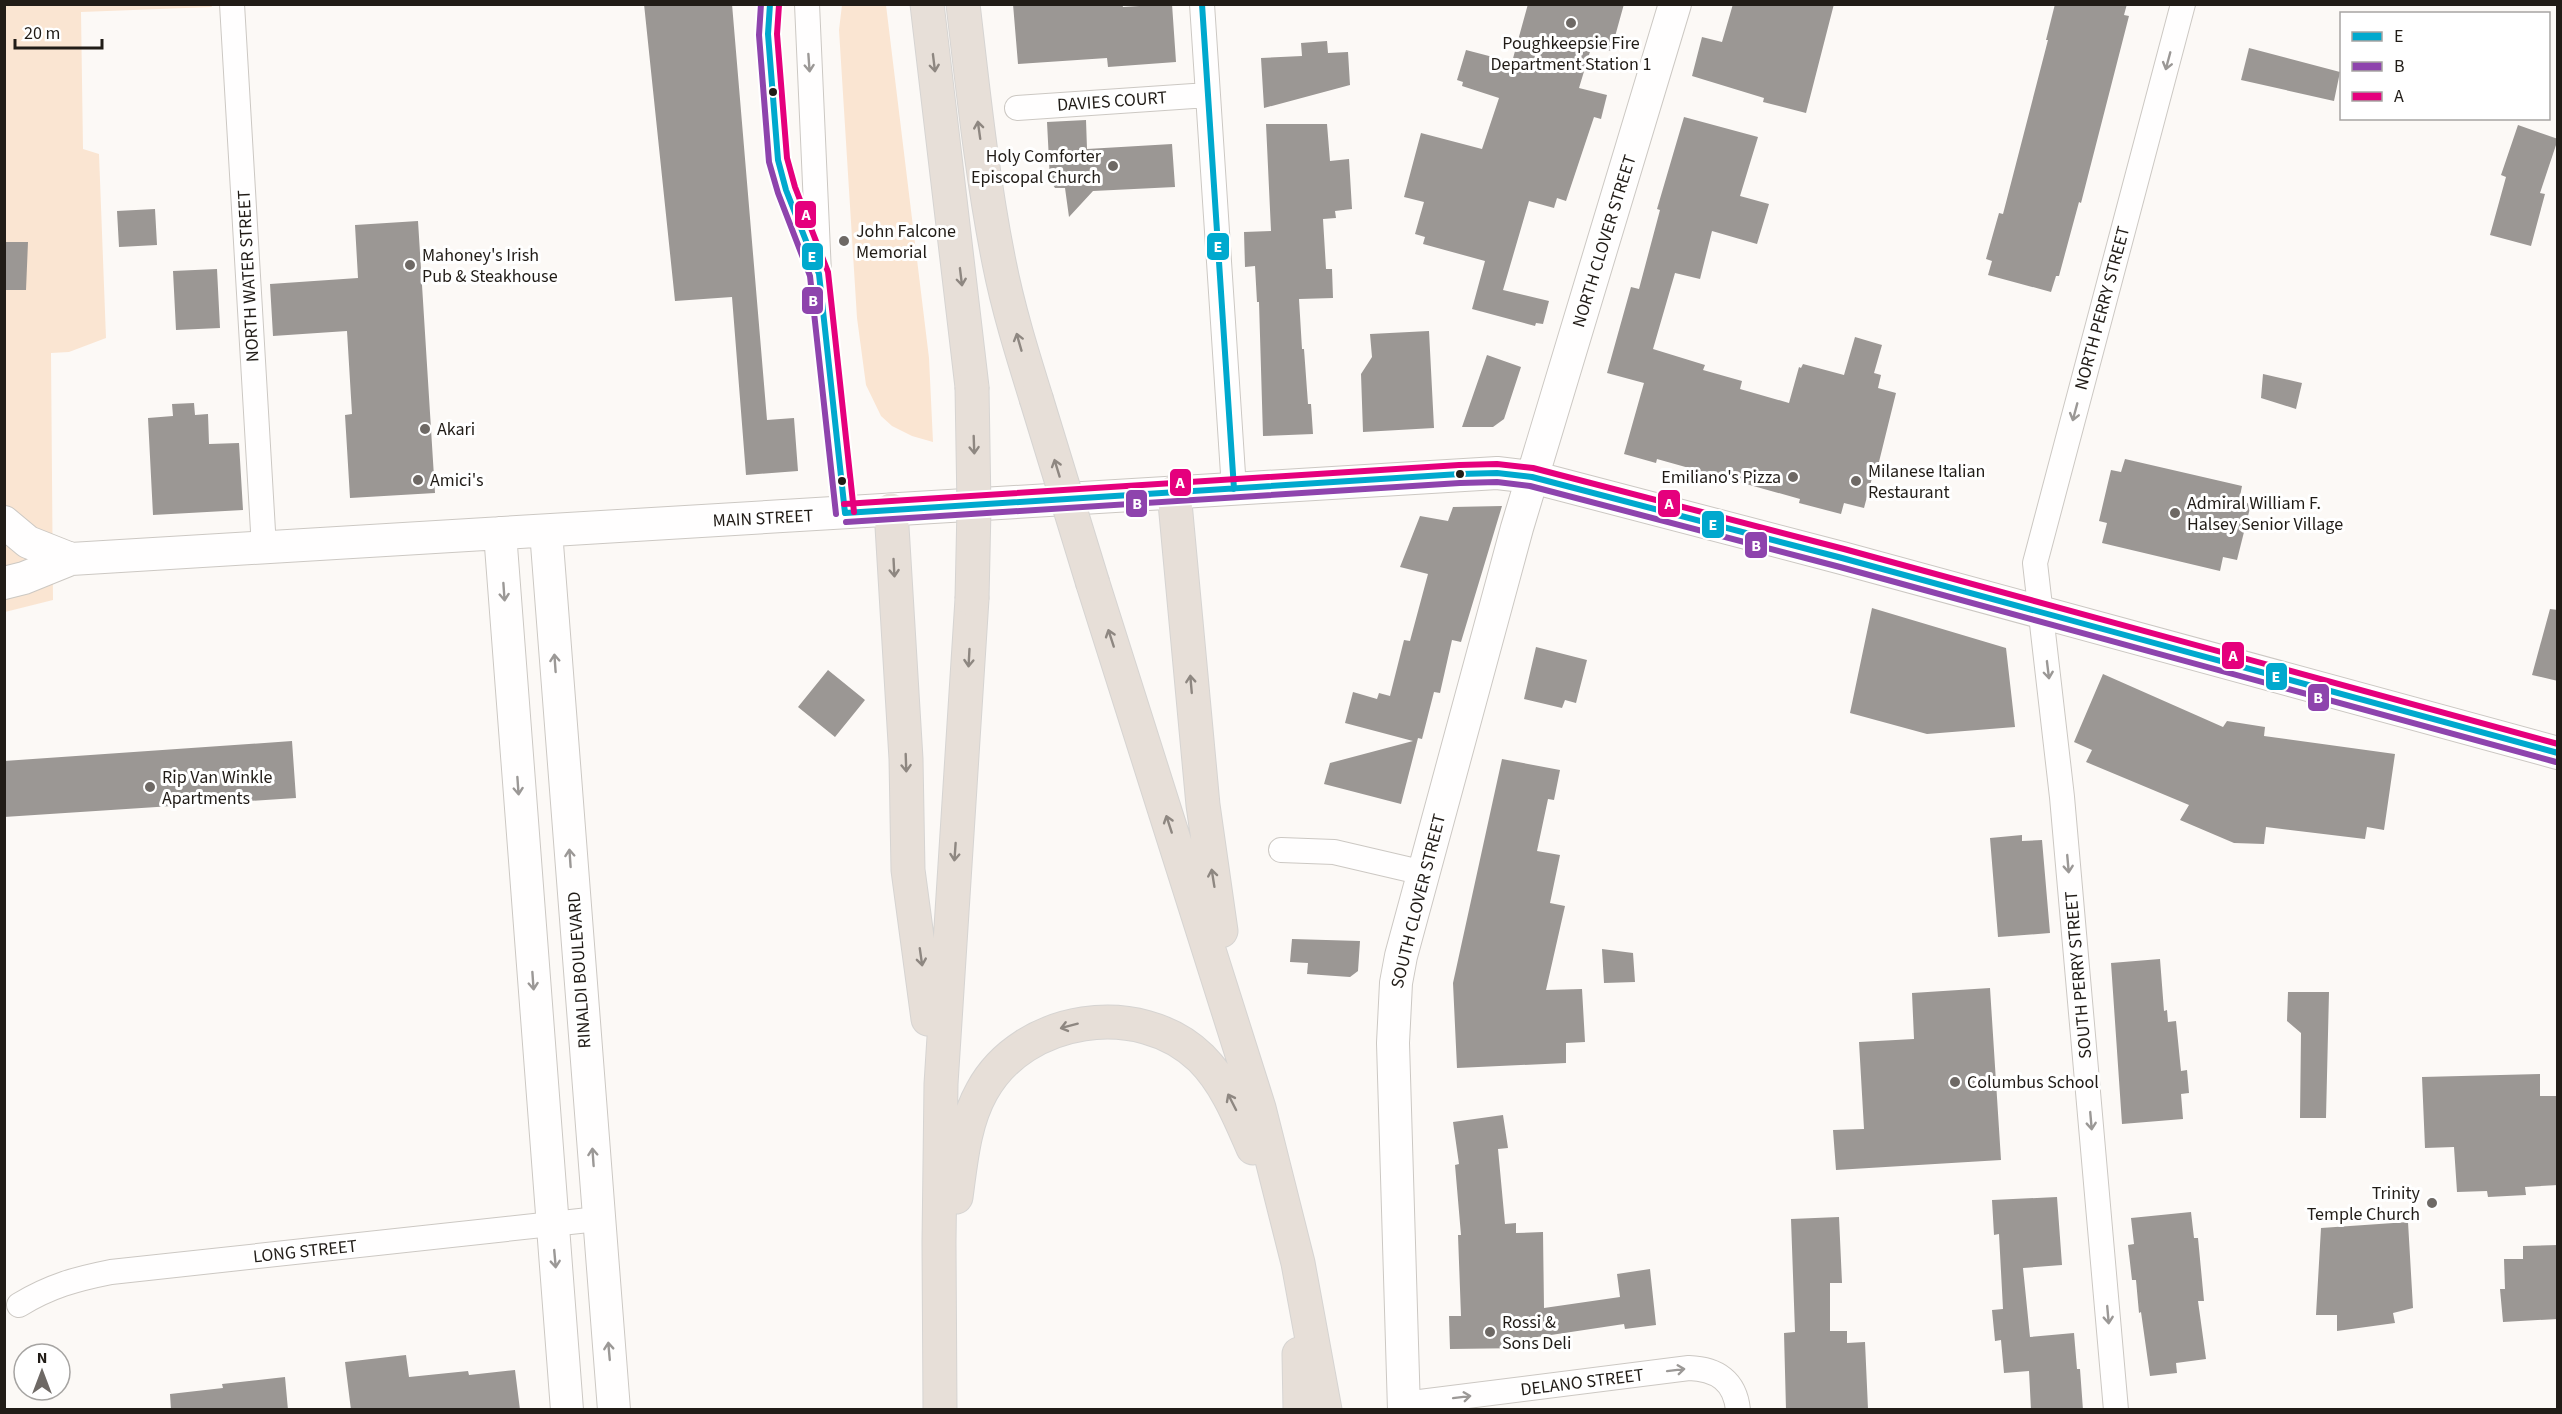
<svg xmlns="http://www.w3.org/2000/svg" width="2562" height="1414" font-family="'Source Sans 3',sans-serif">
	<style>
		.green { fill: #fae5d2 }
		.building { fill: #9b9794 }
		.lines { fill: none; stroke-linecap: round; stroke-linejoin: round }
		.minor-casing { stroke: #ccc8c3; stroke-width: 26 }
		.tertiary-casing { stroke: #ccc8c3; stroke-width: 34 }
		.motorway-casing { stroke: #d6d4d2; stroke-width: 35 }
		.minor { stroke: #fffefe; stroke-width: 24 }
		.tertiary { stroke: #fffefe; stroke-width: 32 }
		.motorway { stroke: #e7dfd8; stroke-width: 33 }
		.motorway-bridge-casing { stroke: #d6d4d2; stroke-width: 35; stroke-linecap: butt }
		.motorway-bridge { stroke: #e7dfd8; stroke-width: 33 }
		.bus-1-casing { stroke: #fff; stroke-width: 10 }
		.bus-2-casing { stroke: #fff; stroke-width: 10 }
		.bus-3-casing { stroke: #fff; stroke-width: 10 }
		.bus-1 { stroke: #00a9ce; stroke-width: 6 }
		.bus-2 { stroke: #8e44ad; stroke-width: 6 }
		.bus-3 { stroke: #e5007d; stroke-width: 6 }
		.oneway { stroke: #9b9896 }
		.oneway2 { stroke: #8e8781 }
		.poi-dot { fill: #6e6965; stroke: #fff; stroke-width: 2 }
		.bus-dot { fill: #211c17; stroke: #fff; stroke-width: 2 }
		.labels { text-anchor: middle; stroke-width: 6; stroke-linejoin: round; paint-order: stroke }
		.poi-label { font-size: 18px; fill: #211c17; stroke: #fff; text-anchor: start }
		.street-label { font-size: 18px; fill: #211c17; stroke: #fff }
		.line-badge { stroke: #fff; stroke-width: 2 }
		.badge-label { font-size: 16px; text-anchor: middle; font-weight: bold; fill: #fff }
	</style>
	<rect width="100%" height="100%" fill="#fcf9f6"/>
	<path class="green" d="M 5,5 L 211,5 L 212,7 L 81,12 L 83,149 L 99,154 L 106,338 L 69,352 L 51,353 L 53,600 L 5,612 Z
		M 842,5 L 886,5 L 929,358 L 933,442 L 912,436 L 892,426 L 881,416 L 866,385 L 857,318 L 839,30 Z"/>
	<path class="building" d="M 644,4 L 732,4 L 767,420 L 794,418 L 798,471 L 746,475 L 732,297 L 675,301 Z
		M 1013,4 L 1122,4 L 1123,7 L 1172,4 L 1176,62 L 1108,67 L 1107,58 L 1018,64 Z
		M 1528,4 L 1624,4 L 1611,51 L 1592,45 L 1579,88 L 1607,95 L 1601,119 L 1594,117 L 1566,201 L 1557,198 L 1554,208 L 1529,201 L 1503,290 L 1549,301 L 1543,324 L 1536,323 L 1535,326 L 1472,309 L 1485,261 L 1423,244 L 1425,237 L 1415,234 L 1424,202 L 1404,197 L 1421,133 L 1482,149 L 1499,98 L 1462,86 L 1463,82 L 1457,80 L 1466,50 L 1512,62 Z
		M 1733,4 L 1834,4 L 1806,113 L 1763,102 L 1764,98 L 1692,76 L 1702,37 L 1722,42 Z
		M 2055,4 L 2127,4 L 2124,15 L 2129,16 L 2081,203 L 2079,202 L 2059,276 L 2056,276 L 2051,292 L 1988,275 L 1992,261 L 1986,259 L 1999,213 L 2003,214 L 2048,40 L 2046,40 Z
		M 1327,41 L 1328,53 L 1348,52 L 1350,85 L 1264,108 L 1261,58 L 1302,56 L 1301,43 Z
		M 2249,48 L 2340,72 L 2334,101 L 2241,80 Z
		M 1684,117 L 1758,137 L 1740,196 L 1769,204 L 1757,244 L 1712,231 L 1700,279 L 1675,273 L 1653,349 L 1705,365 L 1703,370 L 1742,381 L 1740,389 L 1789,403 L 1799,367 L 1801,368 L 1803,364 L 1844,375 L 1855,337 L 1882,345 L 1874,373 L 1881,375 L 1878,388 L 1896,393 L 1875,478 L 1872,478 L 1864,508 L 1844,503 L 1841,514 L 1799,503 L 1800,499 L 1657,459 L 1656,463 L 1624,454 L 1644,383 L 1607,373 L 1631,287 L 1639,289 L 1660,210 L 1657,209 Z
		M 1086,120 L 1087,149 L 1172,144 L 1175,187 L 1093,191 L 1069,217 L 1065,188 L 1055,188 L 1050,180 L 1047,122 Z
		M 1266,124 L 1327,124 L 1330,161 L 1349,159 L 1352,209 L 1335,211 L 1336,218 L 1323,219 L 1326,269 L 1332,269 L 1333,298 L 1299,299 L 1302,349 L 1304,349 L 1308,404 L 1311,404 L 1313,434 L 1263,436 L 1259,302 L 1257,302 L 1255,266 L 1245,267 L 1244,232 L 1271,231 Z
		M 2518,125 L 2558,139 L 2540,193 L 2545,194 L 2531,246 L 2490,235 L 2506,177 L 2501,175 Z
		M 155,209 L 157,245 L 119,247 L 117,211 Z
		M 418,221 L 435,493 L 350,498 L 345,415 L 352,414 L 347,331 L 273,336 L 270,284 L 358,278 L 355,225 Z
		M 4,242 L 28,242 L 26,290 L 4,290 Z
		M 217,269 L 220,328 L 176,330 L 173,271 Z
		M 1429,331 L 1434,428 L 1363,432 L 1361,374 L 1372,357 L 1370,334 Z
		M 1487,355 L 1521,367 L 1504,419 L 1493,427 L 1462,427 Z
		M 2263,374 L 2302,383 L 2296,409 L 2261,398 Z
		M 194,403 L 195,415 L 208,414 L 209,444 L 239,443 L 243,510 L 153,515 L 148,418 L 173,416 L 172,404 Z
		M 2125,459 L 2242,486 L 2239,501 L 2251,504 L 2237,560 L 2223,557 L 2220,571 L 2102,543 L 2107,523 L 2099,521 L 2111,470 L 2121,472 Z
		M 1502,506 L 1461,642 L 1452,640 L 1440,693 L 1434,692 L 1422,739 L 1418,738 L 1401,804 L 1324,784 L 1330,763 L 1413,741 L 1345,723 L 1353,692 L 1377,699 L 1379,693 L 1390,696 L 1404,640 L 1410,641 L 1428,574 L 1400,567 L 1420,516 L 1448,521 L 1453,507 Z
		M 1872,608 L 2006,648 L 2015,727 L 1927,734 L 1850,713 Z
		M 2550,609 L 2558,610 L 2558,681 L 2532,675 Z
		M 1536,647 L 1587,660 L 1576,703 L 1565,700 L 1562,708 L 1524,699 Z
		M 828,670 L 865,700 L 835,737 L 798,707 Z
		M 2103,674 L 2223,727 L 2227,721 L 2265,727 L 2264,736 L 2395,754 L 2384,830 L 2367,827 L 2365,839 L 2266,827 L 2264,844 L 2234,843 L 2180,820 L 2189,805 L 2086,762 L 2092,750 L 2074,742 Z
		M 292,741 L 296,798 L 4,817 L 4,761 Z
		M 1502,759 L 1560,770 L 1554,800 L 1548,799 L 1537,851 L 1560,855 L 1550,903 L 1565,906 L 1546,990 L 1582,989 L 1585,1042 L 1566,1043 L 1566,1063 L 1457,1068 L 1453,983 Z
		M 2022,835 L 2022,841 L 2042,840 L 2050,933 L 1998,937 L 1990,838 Z
		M 1292,939 L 1360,941 L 1358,971 L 1350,977 L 1307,974 L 1308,963 L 1290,962 Z
		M 1602,949 L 1633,953 L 1635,982 L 1604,983 Z
		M 2160,959 L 2164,1011 L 2167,1010 L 2168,1022 L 2176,1021 L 2181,1071 L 2187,1070 L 2189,1093 L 2181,1094 L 2183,1119 L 2122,1124 L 2111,963 Z
		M 1990,988 L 2001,1160 L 1836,1170 L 1833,1130 L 1864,1129 L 1859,1042 L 1914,1039 L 1912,993 Z
		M 2288,992 L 2329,992 L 2326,1118 L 2300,1118 L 2301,1033 L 2287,1021 Z
		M 2540,1074 L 2540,1096 L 2558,1096 L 2558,1185 L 2525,1187 L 2526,1195 L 2488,1197 L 2487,1191 L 2457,1192 L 2454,1147 L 2425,1148 L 2422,1077 Z
		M 1503,1115 L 1508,1148 L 1498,1149 L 1505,1224 L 1516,1223 L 1516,1233 L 1543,1232 L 1544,1308 L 1620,1297 L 1617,1274 L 1650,1269 L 1656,1325 L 1625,1329 L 1624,1324 L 1531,1338 L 1532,1348 L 1450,1349 L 1449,1316 L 1461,1316 L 1458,1235 L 1461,1235 L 1455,1165 L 1459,1164 L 1453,1122 Z
		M 2057,1197 L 2062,1265 L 2023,1268 L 2030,1337 L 2074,1333 L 2077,1369 L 2080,1369 L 2083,1410 L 2031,1410 L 2029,1371 L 2004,1373 L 2001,1340 L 1995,1341 L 1992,1310 L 2003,1309 L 1999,1234 L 1994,1235 L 1992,1200 Z
		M 2191,1212 L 2194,1238 L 2198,1238 L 2204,1301 L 2198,1301 L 2206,1359 L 2176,1363 L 2177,1373 L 2150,1376 L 2141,1312 L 2139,1313 L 2136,1280 L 2132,1280 L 2128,1245 L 2134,1244 L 2131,1218 Z
		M 1839,1217 L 1842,1283 L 1830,1283 L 1830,1331 L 1847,1331 L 1847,1343 L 1865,1342 L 1868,1409 L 1786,1410 L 1784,1333 L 1795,1332 L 1791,1219 Z
		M 2408,1222 L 2413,1308 L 2393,1313 L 2395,1323 L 2337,1331 L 2337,1315 L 2316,1315 L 2321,1228 Z
		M 2558,1245 L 2558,1319 L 2503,1322 L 2500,1289 L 2505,1289 L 2504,1259 L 2523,1259 L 2523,1246 Z
		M 406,1355 L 409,1377 L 468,1371 L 469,1375 L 515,1370 L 520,1410 L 351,1410 L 345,1362 Z
		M 285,1377 L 288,1410 L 171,1410 L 170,1394 L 223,1388 L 222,1384 Z"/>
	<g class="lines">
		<g class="minor-casing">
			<path id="minor" d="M 232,4 L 264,548
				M 807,4 L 819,274 L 845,513
				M 1202,4 L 1234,489
				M 1017,108 L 1208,95
				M 1281,850 L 1334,852 L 1424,873
				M 19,1305 C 50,1286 76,1279 111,1272 L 598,1219
				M 1404,1404 L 1689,1368 C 1717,1369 1735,1381 1738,1410
				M 2116,1410 L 2062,797 L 2035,563 L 2183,4"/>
		</g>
		<g class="tertiary-casing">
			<path id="tertiary" d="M 4,522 L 28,542 L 71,559
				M 546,531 L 614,1410
				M 500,533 L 567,1410
				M 4,583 L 24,578 L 71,559 L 1497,473 L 1532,477 L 1842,558 L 2558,753
				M 1404,1410 L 1393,1043 L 1396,983 L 1401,956 L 1517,528 L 1675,4"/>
		</g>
		<g class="motorway-casing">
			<path id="motorway" d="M 927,4 L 972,387
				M 963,4 C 973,90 982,177 999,262 C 1008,308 1022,353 1036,398
				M 1174,492 L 1203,805 L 1221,931
				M 891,510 L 906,759 L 908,870 L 928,1019
				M 1093,584 L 1259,1108 L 1298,1263 L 1325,1410
				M 956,1197 C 961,1161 964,1123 982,1091 C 1023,1016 1139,998 1201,1058 C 1226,1083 1239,1116 1253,1148
				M 1299,1354 L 1300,1410
				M 940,1410 L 939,1242 L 941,1084 L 972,599"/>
		</g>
		<use href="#minor" class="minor"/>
		<use href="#tertiary" class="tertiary"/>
		<use href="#motorway" class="motorway"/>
		<g class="motorway-bridge-casing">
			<path id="motorway-bridge" d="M 1036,398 L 1093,584
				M 972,599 L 974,508 L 972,387"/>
		</g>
		<use href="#motorway-bridge" class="motorway-bridge"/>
		<g class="bus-1-casing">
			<path id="bus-1" d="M 770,4 L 768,34 L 778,160 L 786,190 L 819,274 L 845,513
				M 1202,4 L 1234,489
				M 845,513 L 1460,474 L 1497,473 L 1532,477 L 1842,558 L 2558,753"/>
		</g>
		<g class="bus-2-casing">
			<path id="bus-2" d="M 761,4 L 759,35 L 769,162 L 778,193 L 810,276 L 836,514
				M 846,522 L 1460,483 L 1497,482 L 1530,486 L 1840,567 L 2556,762"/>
		</g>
		<g class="bus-3-casing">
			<path id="bus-3" d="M 779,5 L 777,34 L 787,158 L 795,187 L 828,272 L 854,512
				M 844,504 L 1459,465 L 1497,464 L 1533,468 L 1844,549 L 2558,744"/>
		</g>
		<use href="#bus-1" class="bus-1"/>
		<use href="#bus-2" class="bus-2"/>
		<use href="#bus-3" class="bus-3"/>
	</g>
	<defs><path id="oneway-shaft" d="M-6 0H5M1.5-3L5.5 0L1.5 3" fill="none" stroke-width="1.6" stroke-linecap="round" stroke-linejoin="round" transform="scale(1.5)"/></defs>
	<g class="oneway">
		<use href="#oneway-shaft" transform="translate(2168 61) rotate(105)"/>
		<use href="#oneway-shaft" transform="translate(809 63) rotate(86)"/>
		<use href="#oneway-shaft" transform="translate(2075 412) rotate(105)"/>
		<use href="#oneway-shaft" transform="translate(504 592) rotate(86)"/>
		<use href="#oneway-shaft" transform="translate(555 663) rotate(-94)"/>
		<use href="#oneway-shaft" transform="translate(2048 670) rotate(83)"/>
		<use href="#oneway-shaft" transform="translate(518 786) rotate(86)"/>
		<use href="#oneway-shaft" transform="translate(570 858) rotate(-94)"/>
		<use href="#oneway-shaft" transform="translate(2068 864) rotate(85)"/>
		<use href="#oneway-shaft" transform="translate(533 981) rotate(86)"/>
		<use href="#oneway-shaft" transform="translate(2091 1121) rotate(85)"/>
		<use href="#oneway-shaft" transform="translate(593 1157) rotate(-94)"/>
		<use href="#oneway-shaft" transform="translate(555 1259) rotate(85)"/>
		<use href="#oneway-shaft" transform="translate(2108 1315) rotate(85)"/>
		<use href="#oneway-shaft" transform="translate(609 1351) rotate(-95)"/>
		<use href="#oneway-shaft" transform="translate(1676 1370) rotate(-7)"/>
		<use href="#oneway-shaft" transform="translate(1462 1397) rotate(-7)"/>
	</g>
	<g class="oneway2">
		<use href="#oneway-shaft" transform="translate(934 63) rotate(83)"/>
		<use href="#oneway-shaft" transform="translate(979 130) rotate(-98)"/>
		<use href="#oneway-shaft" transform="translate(961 277) rotate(83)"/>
		<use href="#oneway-shaft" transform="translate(1019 342) rotate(-106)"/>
		<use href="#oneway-shaft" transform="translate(974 445) rotate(88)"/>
		<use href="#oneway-shaft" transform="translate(1057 468) rotate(-107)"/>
		<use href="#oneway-shaft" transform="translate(894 568) rotate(87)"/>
		<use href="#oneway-shaft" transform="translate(1111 638) rotate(-108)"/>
		<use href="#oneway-shaft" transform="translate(969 658) rotate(93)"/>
		<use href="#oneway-shaft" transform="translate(1191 684) rotate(-95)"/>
		<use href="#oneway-shaft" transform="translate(906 763) rotate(88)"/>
		<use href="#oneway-shaft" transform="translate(1169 824) rotate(-108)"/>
		<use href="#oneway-shaft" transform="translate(955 852) rotate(94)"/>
		<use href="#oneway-shaft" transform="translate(1213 878) rotate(-99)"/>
		<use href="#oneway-shaft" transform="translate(921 957) rotate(82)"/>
		<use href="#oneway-shaft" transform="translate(1069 1026) rotate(165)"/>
		<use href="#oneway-shaft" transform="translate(1232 1102) rotate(-117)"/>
	</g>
	<g class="poi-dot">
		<circle cx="1571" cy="23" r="6"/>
		<circle cx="1113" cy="166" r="6"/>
		<circle cx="844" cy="241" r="6"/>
		<circle cx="410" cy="265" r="6"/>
		<circle cx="425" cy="429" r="6"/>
		<circle cx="1793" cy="477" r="6"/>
		<circle cx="418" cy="480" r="6"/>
		<circle cx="1856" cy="481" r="6"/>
		<circle cx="2175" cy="513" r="6"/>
		<circle cx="150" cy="787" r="6"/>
		<circle cx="1955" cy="1082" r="6"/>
		<circle cx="2432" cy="1203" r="6"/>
		<circle cx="1490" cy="1332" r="6"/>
	</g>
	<g class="bus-dot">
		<circle cx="773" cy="92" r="5"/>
		<circle cx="1460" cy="474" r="5"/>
		<circle cx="842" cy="481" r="5"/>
	</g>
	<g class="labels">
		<g class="poi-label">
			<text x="1571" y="49" text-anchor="middle">Poughkeepsie Fire<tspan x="1571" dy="21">Department Station 1</tspan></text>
			<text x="1101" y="162" text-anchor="end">Holy Comforter<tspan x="1101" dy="21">Episcopal Church</tspan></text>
			<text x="856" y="237">John Falcone<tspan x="856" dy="21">Memorial</tspan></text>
			<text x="422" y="261">Mahoney's Irish<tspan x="422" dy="21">Pub &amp; Steakhouse</tspan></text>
			<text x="437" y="435">Akari</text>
			<text x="1868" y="477">Milanese Italian<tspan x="1868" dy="21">Restaurant</tspan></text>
			<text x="1781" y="483" text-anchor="end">Emiliano's Pizza</text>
			<text x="430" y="486">Amici's</text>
			<text x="2187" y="509">Admiral William F.<tspan x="2187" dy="21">Halsey Senior Village</tspan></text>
			<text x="162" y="783">Rip Van Winkle<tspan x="162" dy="21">Apartments</tspan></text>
			<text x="1967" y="1088">Columbus School</text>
			<text x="2420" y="1199" text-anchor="end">Trinity<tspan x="2420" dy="21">Temple Church</tspan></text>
			<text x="1502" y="1328">Rossi &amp;<tspan x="1502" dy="21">Sons Deli</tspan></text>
		</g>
		<g class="street-label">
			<text transform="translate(1112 101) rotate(-4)" y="6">DAVIES COURT</text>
			<text transform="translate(1604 241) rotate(-73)" y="6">NORTH CLOVER STREET</text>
			<text transform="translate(248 276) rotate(-93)" y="6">NORTH WATER STREET</text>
			<text transform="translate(2102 308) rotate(-75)" y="6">NORTH PERRY STREET</text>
			<text transform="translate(763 518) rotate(-3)" y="6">MAIN STREET</text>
			<text transform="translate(1418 901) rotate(-76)" y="6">SOUTH CLOVER STREET</text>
			<text transform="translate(579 970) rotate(-94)" y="6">RINALDI BOULEVARD</text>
			<text transform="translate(2078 975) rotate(-95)" y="6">SOUTH PERRY STREET</text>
			<text transform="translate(305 1251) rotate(-6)" y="6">LONG STREET</text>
			<text transform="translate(1582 1382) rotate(-7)" y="6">DELANO STREET</text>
		</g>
	</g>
	<g class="line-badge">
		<rect x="794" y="200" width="23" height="29" rx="6" fill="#e5007d"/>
		<rect x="1206" y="232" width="24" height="29" rx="6" fill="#00a9ce"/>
		<rect x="801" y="242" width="23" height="29" rx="6" fill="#00a9ce"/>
		<rect x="801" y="286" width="23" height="29" rx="6" fill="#8e44ad"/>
		<rect x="1169" y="468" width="23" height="29" rx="6" fill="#e5007d"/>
		<rect x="1657" y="489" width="24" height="29" rx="6" fill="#e5007d"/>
		<rect x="1125" y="489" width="23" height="29" rx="6" fill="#8e44ad"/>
		<rect x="1701" y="510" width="24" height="29" rx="6" fill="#00a9ce"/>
		<rect x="1744" y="531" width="24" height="28" rx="6" fill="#8e44ad"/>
		<rect x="2221" y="641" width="24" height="29" rx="6" fill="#e5007d"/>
		<rect x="2265" y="662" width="23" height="29" rx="6" fill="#00a9ce"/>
		<rect x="2307" y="683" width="23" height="29" rx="6" fill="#8e44ad"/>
	</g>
	<g class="badge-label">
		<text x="806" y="220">A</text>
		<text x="1218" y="252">E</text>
		<text x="812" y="262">E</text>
		<text x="813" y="306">B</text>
		<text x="1180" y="488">A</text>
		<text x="1669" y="509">A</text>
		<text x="1137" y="509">B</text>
		<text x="1713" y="530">E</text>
		<text x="1756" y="551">B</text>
		<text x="2233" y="661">A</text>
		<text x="2276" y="682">E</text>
		<text x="2318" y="703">B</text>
	</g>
	<rect width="2562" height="1414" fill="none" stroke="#211c17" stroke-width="12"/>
	<rect x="2340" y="12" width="210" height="108" fill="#ffffff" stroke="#a6a4a2" stroke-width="1.5"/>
	<rect x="2352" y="32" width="30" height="9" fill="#00a9ce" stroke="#a6a4a2" stroke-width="1.5"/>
	<text x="2394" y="42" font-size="18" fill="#211c17">E</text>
	<rect x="2352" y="62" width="30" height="9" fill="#8e44ad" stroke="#a6a4a2" stroke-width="1.5"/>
	<text x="2394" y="72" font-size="18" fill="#211c17">B</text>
	<rect x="2352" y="92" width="30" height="9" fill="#e5007d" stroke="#a6a4a2" stroke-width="1.5"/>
	<text x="2394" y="102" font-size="18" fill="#211c17">A</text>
	<g transform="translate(42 1372)"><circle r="28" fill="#ffffff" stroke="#a6a4a2" stroke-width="1.5"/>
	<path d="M0-4.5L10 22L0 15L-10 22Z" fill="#6e6965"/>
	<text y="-9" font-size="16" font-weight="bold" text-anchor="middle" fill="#211c17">N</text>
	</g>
	<path d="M15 39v9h87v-9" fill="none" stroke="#211c17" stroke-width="3"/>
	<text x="24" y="39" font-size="18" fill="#211c17" stroke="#ffffff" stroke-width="4.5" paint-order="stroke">20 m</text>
</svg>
